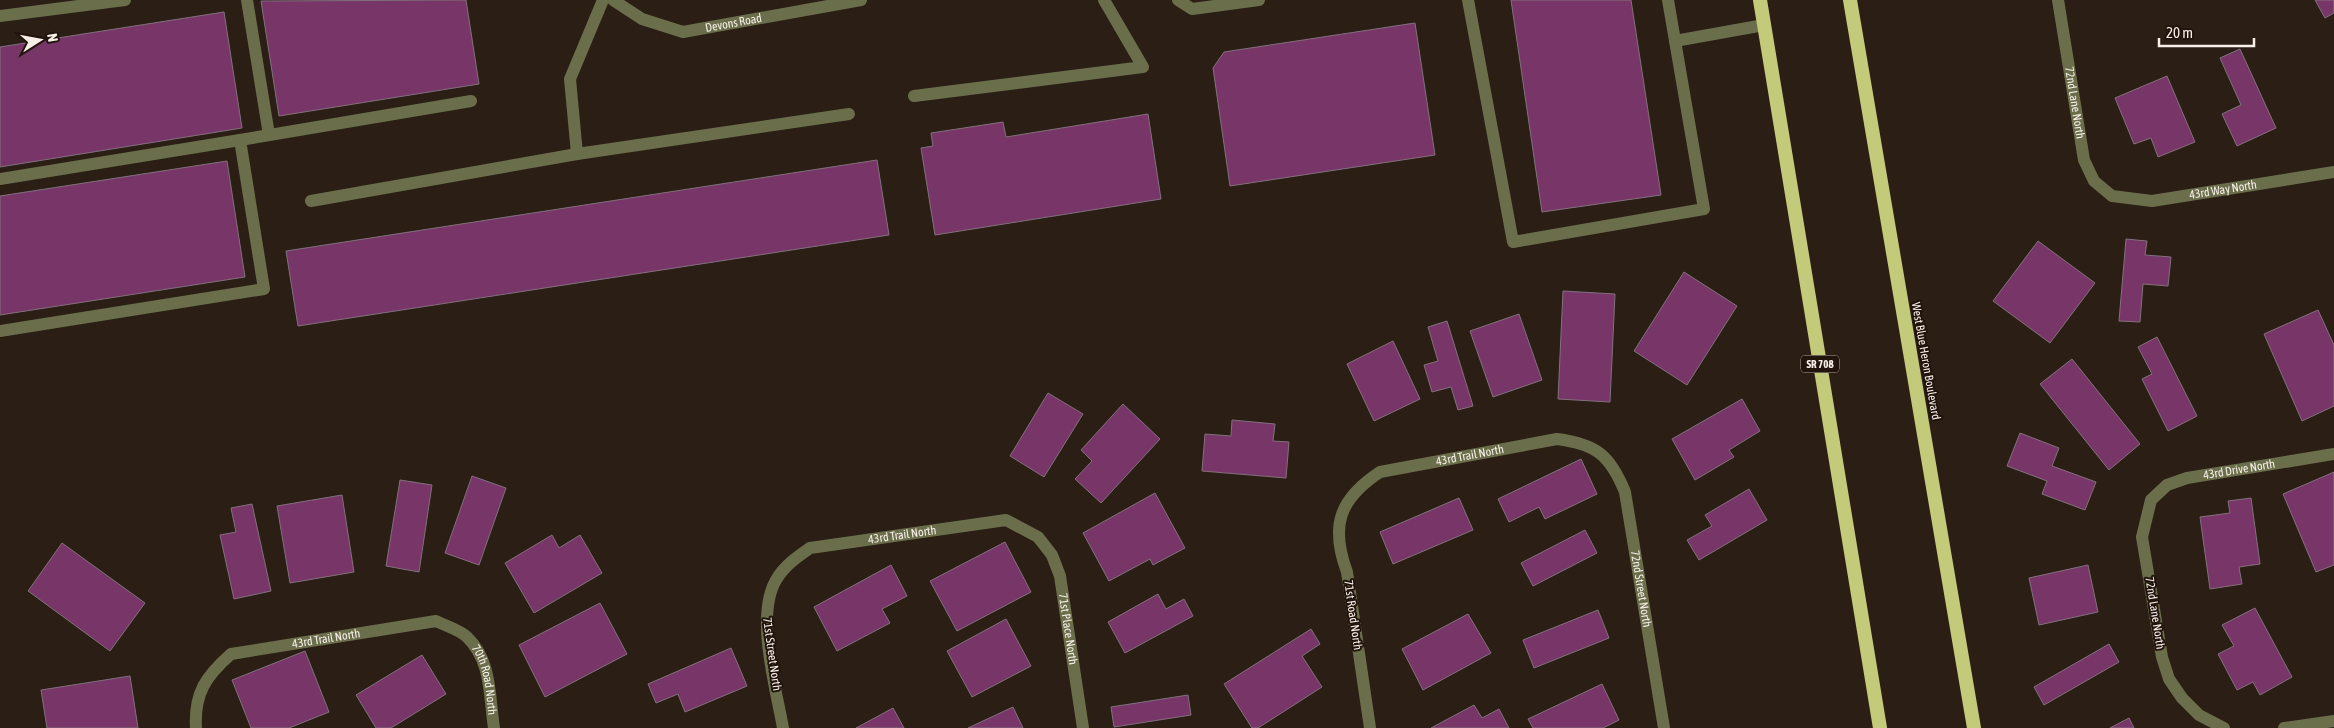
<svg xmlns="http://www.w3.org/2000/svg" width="2334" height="728" font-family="'Asap Condensed',sans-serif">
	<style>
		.building { fill: #783668; stroke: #82717d }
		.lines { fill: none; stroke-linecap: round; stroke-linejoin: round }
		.service { stroke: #6a6e4b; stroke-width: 12 }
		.minor { stroke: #6a6e4b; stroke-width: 12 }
		.trunk { stroke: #c3ca79; stroke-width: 14 }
		.labels { text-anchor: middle; stroke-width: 4; stroke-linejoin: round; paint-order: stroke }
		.shield { fill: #21140c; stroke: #b8ada7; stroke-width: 1 }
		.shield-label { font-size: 11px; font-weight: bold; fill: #f8efe9 }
		.street-label { font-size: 12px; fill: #f8efe9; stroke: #21140c }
	</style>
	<rect width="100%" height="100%" fill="#2b1e15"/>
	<path class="building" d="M 466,0 L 479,84 L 279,116 L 261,1 Z
		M 1511,0 L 1631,0 L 1661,195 L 1542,212 Z
		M 2315,0 L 2334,0 L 2334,13 L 2325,18 Z
		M 224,12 L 242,128 L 0,167 L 0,47 Z
		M 1415,23 L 1435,155 L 1230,186 L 1213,68 L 1224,52 Z
		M 2240,49 L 2276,128 L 2237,146 L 2222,114 L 2241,105 L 2220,58 Z
		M 2167,76 L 2195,142 L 2158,157 L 2151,138 L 2134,144 L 2115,98 Z
		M 1148,114 L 1161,199 L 935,235 L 921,148 L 933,146 L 931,133 L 1003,122 L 1006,137 Z
		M 877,160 L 889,235 L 298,326 L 286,251 Z
		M 227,161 L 245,277 L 0,315 L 0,196 Z
		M 2126,239 L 2147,241 L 2145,255 L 2171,257 L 2168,286 L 2143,284 L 2140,322 L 2119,321 Z
		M 2038,241 L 2095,283 L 2050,343 L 1993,301 Z
		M 1684,272 L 1737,306 L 1687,385 L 1634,351 Z
		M 1563,291 L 1615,294 L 1610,402 L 1558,399 Z
		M 2318,310 L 2334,345 L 2334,406 L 2302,421 L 2264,334 Z
		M 1519,314 L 1542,380 L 1493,397 L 1470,331 Z
		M 1447,321 L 1473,406 L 1458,410 L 1451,387 L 1432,392 L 1424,365 L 1438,361 L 1428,327 Z
		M 2157,337 L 2197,416 L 2168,431 L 2142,379 L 2152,374 L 2138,347 Z
		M 1393,341 L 1420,399 L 1374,421 L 1347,364 Z
		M 2072,359 L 2140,444 L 2109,470 L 2040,384 Z
		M 1048,393 L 1083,414 L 1044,477 L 1010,456 Z
		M 1742,399 L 1760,431 L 1729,450 L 1734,457 L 1695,480 L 1672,439 Z
		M 1123,404 L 1160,439 L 1101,503 L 1075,479 L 1092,461 L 1081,450 Z
		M 1232,420 L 1275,424 L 1273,441 L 1289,442 L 1286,478 L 1202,471 L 1205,434 L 1231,436 Z
		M 2020,433 L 2059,448 L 2052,466 L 2096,482 L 2085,510 L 2042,494 L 2047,481 L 2007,466 Z
		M 1581,459 L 1597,494 L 1545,519 L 1539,507 L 1509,522 L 1498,499 Z
		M 2334,472 L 2334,565 L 2316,572 L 2283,494 Z
		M 472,476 L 506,488 L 479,565 L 445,553 Z
		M 400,480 L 432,485 L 419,572 L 386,566 Z
		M 1749,489 L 1767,520 L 1699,560 L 1687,540 L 1712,526 L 1705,515 Z
		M 1155,493 L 1185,548 L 1153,565 L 1150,559 L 1109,581 L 1083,533 Z
		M 342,495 L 354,572 L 290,583 L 277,506 Z
		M 1459,498 L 1473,530 L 1393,564 L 1380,532 Z
		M 2251,498 L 2260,564 L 2239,567 L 2242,584 L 2210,589 L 2200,517 L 2230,513 L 2228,501 Z
		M 252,504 L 271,591 L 234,599 L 220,535 L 236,532 L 231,508 Z
		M 1585,530 L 1597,553 L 1533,586 L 1521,563 Z
		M 552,535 L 559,548 L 580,535 L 602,573 L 534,613 L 505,563 Z
		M 1005,542 L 1031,592 L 957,631 L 930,581 Z
		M 62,543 L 145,603 L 110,651 L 28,591 Z
		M 891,565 L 907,596 L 882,609 L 890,623 L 837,651 L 814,607 Z
		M 2088,565 L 2098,612 L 2039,625 L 2029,578 Z
		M 1158,594 L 1166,609 L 1184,599 L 1193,616 L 1125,653 L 1108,622 Z
		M 600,603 L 627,654 L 545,697 L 519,645 Z
		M 2255,608 L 2292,677 L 2260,695 L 2253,682 L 2237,690 L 2218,654 L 2234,646 L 2222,625 Z
		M 1598,610 L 1609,638 L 1534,668 L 1523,640 Z
		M 1468,614 L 1491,653 L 1423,690 L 1402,649 Z
		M 1006,619 L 1031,666 L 972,697 L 947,651 Z
		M 1311,629 L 1320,644 L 1302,656 L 1322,687 L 1258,728 L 1252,728 L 1224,684 Z
		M 2109,644 L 2119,662 L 2044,705 L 2034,687 Z
		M 731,648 L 747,686 L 685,712 L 678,694 L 656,703 L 648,684 Z
		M 305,651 L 329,712 L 289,728 L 251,728 L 232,680 Z
		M 422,655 L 446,694 L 391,728 L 376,728 L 356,695 Z
		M 130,676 L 138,728 L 47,728 L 41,690 Z
		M 1602,684 L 1619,720 L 1603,728 L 1533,728 L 1528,719 Z
		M 1188,695 L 1191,715 L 1114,727 L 1111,707 Z
		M 1474,705 L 1482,718 L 1499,709 L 1509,728 L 1431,728 Z
		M 1013,707 L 1023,728 L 968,728 Z
		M 893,708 L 904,728 L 856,728 Z
		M 2129,718 L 2134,728 L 2110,728 Z"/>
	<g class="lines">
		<g class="service">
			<path d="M 247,0 L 269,135"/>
			<path d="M 603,0 L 570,79 L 577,154 L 849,114"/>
			<path id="s1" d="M 613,0 L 642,19 L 683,32 L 861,0"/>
			<path d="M 1178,0 L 1192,9 L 1259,0"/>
			<path d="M 1468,0 L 1513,242 L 1704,209 L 1668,0"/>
			<path d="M 0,16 L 125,0"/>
			<path d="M 1675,41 L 1764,25"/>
			<path d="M 914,96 L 1143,67 L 1104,0"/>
			<path d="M 0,179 L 240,140"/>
			<path d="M 311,201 L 577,154"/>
			<path d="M 0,331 L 264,289 L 240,140 L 471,101"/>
		</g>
		<g class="minor">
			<path id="s2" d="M 2058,0 L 2084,160 L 2094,181 L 2112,196 L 2152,201 L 2334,172"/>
			<path id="s3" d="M 196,728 C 194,693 206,676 231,654 L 436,621 C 446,626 460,630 467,637 C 492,661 489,696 494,728"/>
			<path id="s4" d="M 783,728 C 776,688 755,616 776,580 C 784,566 797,557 810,548 L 1006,520 L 1038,537 L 1052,555 L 1060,576 L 1083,728"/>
			<path id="s5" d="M 1370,728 L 1347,572 C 1330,526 1339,499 1380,472 L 1557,439 C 1596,444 1610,455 1625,492 L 1664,728"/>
			<path id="s6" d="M 2224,728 L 2199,715 L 2182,698 L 2169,679 L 2162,657 L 2142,537 L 2151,500 L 2167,485 L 2187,478 L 2334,454"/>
			<path d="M 2284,728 L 2334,721"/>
		</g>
		<path class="trunk" d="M 1760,0 L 1880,728
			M 1850,0 L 1974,728"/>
	</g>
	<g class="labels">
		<rect class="shield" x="1801" y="355.5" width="38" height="17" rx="4"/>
		<g class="shield-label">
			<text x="1820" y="368">SR 708</text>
		</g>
		<g class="street-label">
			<text dy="4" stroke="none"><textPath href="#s1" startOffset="129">Devons Road</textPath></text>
			<text dy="4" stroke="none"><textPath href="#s2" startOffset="104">72nd Lane North</textPath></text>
			<text dy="4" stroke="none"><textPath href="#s2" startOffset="321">43rd Way North</textPath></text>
			<text transform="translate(1926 361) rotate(80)" y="4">West Blue Heron Boulevard</text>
			<text dy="4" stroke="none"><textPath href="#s5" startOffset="366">43rd Trail North</textPath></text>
			<text dy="4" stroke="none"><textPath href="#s6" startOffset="354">43rd Drive North</textPath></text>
			<text dy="4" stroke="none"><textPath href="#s4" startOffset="291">43rd Trail North</textPath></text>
			<text dy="4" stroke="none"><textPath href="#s5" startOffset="645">72nd Street North</textPath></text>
			<text transform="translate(2155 613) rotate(81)" y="4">72nd Lane North</text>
			<text transform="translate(1353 615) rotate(82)" y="4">71st Road North</text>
			<text dy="4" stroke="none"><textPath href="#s4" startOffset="531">71st Place North</textPath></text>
			<text dy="4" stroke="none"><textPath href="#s3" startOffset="182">43rd Trail North</textPath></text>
			<text transform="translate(772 654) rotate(82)" y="4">71st Street North</text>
			<text dy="4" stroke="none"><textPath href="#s3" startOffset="376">70th Road North</textPath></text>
		</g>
	</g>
	<g transform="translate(40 40) rotate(79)" stroke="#21140c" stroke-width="4" paint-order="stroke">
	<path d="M0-4L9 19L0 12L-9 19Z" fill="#f8efe9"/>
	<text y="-8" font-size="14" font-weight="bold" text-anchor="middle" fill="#f8efe9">N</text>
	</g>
	<path d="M2159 38v8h95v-8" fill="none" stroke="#f8efe9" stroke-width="2.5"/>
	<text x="2166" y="38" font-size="15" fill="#f8efe9" stroke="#21140c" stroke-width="4" paint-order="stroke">20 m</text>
</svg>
